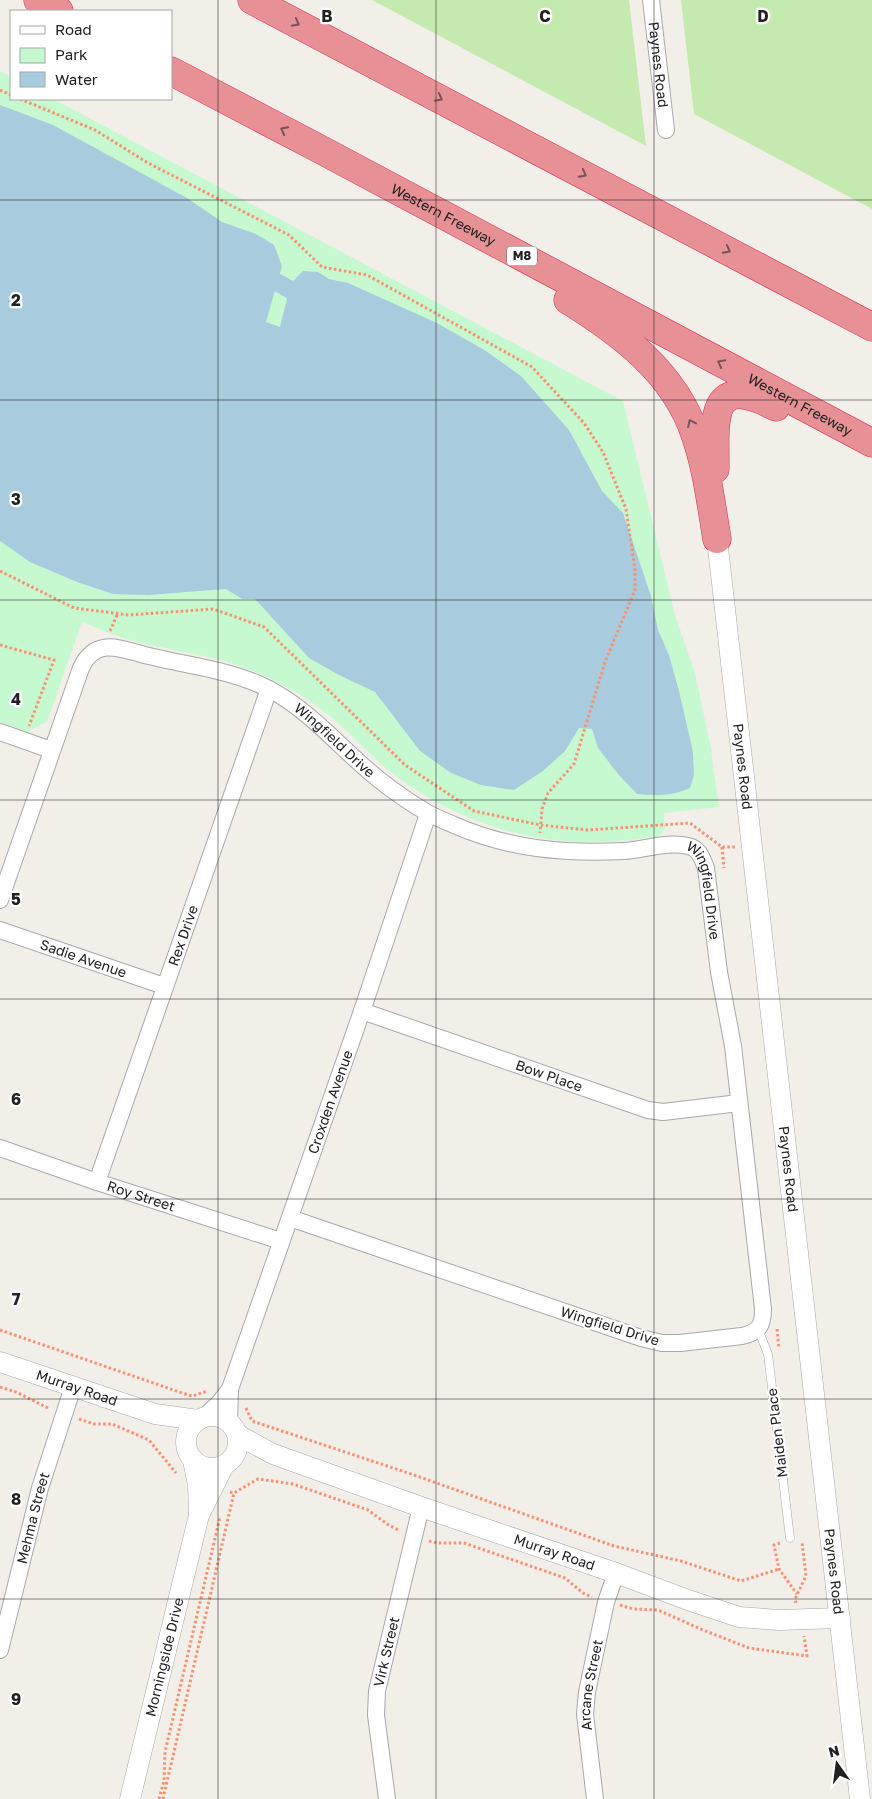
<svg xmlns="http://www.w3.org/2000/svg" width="872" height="1799" font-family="'Golos Text',sans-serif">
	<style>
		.grass { fill: #c5eaaf }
		.park { fill: #c7f9d1 }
		.water { fill: #a9cbde }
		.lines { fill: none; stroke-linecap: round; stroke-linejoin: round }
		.canal { stroke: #a9cbde; stroke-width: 18 }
		.service-casing { stroke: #a8a8a8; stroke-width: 9 }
		.minor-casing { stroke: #a8a8a8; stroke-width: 18 }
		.tertiary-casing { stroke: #a8a8a8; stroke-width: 21 }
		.motorway-casing { stroke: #da2950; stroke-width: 29 }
		.path { stroke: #f99071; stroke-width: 3; stroke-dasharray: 2.5 2.5; stroke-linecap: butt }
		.service { stroke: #fff; stroke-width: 8 }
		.minor { stroke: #fff; stroke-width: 16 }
		.tertiary { stroke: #fff; stroke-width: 20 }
		.motorway { stroke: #e79196; stroke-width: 28 }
		.oneway { stroke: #7a5356 }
		.grid { fill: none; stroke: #212121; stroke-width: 1; stroke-opacity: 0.55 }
		.labels { text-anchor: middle; stroke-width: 4.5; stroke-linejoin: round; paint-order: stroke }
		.shield { fill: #fff; stroke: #646464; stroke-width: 1 }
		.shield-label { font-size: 12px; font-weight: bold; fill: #212121 }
		.street-label { font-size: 14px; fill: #212121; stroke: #fff }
		.grid-label { font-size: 16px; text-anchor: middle; font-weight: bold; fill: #212121; stroke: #fff; stroke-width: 4.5; stroke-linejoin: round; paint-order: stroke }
	</style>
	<rect width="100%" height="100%" fill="#f1efe8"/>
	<path class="grass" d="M 372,0 L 629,0 L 646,146 Z
		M 681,0 L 872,0 L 872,209 L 694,114 Z"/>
	<path class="park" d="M 0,71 L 11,77 L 11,99 L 53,99 L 623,401 L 675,615 L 695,673 L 711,749 L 719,807 L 664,813 L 665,828 L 659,836 C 638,839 616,842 595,842 C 517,843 442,815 382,765 C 367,752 354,737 339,724 C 318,705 294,690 269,678 C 231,659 191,654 150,645 C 126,640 104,631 82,622 L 47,722 L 27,732 L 0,722 Z"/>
	<path class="water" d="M 0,105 L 53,125 L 187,198 L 222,222 L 256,234 L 274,245 L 282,266 L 266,322 L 280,327 L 291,283 L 303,271 L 318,272 L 329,279 L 348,283 L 437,323 L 486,351 L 521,376 L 569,430 L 602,491 L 623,513 L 651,596 L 658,630 L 669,655 L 679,691 L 693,752 L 694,775 L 690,788 C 673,796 655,796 637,794 L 618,774 L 598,748 L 592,729 L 579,728 L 565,751 L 543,771 L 514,790 L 481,785 L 451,773 L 420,751 L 375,692 L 339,675 L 309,658 L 255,599 L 242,599 L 226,589 L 148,595 L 113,594 L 77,582 L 30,562 L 0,541 Z"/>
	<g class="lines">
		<path class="canal" d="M 257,271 L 296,293 L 312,297"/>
		<g class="service-casing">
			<path id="service" d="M 758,1329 L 768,1354 L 790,1538"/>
		</g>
		<g class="minor-casing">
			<g id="minor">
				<path id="s1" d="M 651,0 L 666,130"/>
				<path d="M 0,732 L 51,750"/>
				<path id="s2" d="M 0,900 L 81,668 C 96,635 123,650 149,656 C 189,666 232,670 269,689 C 311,711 341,749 377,778 C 392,790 409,802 426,812 C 435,817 445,821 454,825 C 509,849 564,854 624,851 C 644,850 667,841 688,846 C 699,848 702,858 706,868 L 719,972 L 733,1046 L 763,1309 C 763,1326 759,1332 742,1336 L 680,1343 L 662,1343 L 641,1338 L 290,1218"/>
				<path id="s3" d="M 0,930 L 164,986"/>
				<path id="s4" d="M 362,1011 L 648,1110 L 663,1112 L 739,1103"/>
				<path id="s5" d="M 0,1148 L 97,1182 L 281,1241"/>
				<path id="s6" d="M 97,1182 L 269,689"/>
				<path d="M 205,1416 L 220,1402 L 230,1389"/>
				<path id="s7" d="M 229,1421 L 230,1389 L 362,1011 L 428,814"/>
				<path id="s8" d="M 0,1650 L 40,1488 L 73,1387"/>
				<path id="s9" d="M 387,1799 L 376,1715 L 377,1691 L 421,1507"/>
				<path id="s10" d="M 595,1799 L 585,1714 L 587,1692 L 606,1602 L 616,1573"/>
			</g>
		</g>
		<g class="tertiary-casing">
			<g id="tertiary">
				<path id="s11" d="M 717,539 L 860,1799"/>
				<path id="s12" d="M 0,1362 L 155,1414 L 198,1420"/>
				<circle cx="212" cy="1442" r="26"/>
				<path id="s13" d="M 238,1435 L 273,1454 L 421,1507 L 616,1573 L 688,1600 L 739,1617 L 779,1620 L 840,1618"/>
				<path d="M 193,1460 L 198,1485 L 199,1515"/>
				<path id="s14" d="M 130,1799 L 199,1515 L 224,1465"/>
			</g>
		</g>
		<g class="motorway-casing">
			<g id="motorway">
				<path d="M 38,0 L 59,11"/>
				<path d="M 252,0 L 872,327"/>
				<path id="s15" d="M 171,71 L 314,146 L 872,443"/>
				<path d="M 568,300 C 621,333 674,372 695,434 C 707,468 711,504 717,539"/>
				<path d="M 715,469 C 715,420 708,371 776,407"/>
			</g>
		</g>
		<path class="path" d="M 0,90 L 11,95
			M 20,99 L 95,130 L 148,163 L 289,235 L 322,267 L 367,275 L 532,367 L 584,423 L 603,452 L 626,509 L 635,569 L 635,590 L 605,662 L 574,764 L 548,793 L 542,809 L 540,833
			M 0,571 L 74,608 L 129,615 L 213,609 L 264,627 L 405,765 L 474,811 L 540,825 L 588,830 L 690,823 L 722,847 L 735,847
			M 110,631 L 118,613
			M 0,645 L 54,660 L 29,726
			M 722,847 L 724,868
			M 777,1329 L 779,1348
			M 0,1330 L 188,1395 L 193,1396 L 207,1391
			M 0,1387 L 16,1392 L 50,1409
			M 246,1408 L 252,1421 L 414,1475 L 614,1546 L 681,1561 L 741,1581 L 779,1569
			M 79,1419 L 94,1424 L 112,1424 L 149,1440 L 176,1473
			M 230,1492 L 234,1493 L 258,1479 L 293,1484 L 368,1510 L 390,1526 L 399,1530
			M 429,1541 L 437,1543 L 464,1543 L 565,1578 L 583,1593 L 592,1597
			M 780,1543 L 774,1545 L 779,1569 L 797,1594
			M 796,1603 L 795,1599 L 806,1576 L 802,1542
			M 620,1605 L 633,1609 L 658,1610 L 703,1630 L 749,1648 L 807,1656 L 804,1636
			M 159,1799 L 164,1781 L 165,1752 L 220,1517
			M 163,1799 L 234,1493"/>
		<use href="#service" class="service"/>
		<use href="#minor" class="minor"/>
		<use href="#tertiary" class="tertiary"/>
		<use href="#motorway" class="motorway"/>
	</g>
	<defs><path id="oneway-chevron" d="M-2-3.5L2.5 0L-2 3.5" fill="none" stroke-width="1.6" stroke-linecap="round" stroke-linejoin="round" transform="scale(1.25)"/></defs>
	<g class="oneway">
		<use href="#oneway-chevron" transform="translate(296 23) rotate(28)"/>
		<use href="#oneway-chevron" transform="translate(439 98) rotate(28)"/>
		<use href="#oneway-chevron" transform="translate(284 130) rotate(-153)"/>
		<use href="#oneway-chevron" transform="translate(583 174) rotate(28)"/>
		<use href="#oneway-chevron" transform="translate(727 250) rotate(28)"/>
		<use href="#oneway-chevron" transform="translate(721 363) rotate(-152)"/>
		<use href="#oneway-chevron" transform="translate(691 423) rotate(-115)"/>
	</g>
	<path class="grid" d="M 218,0 L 218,1799M 436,0 L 436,1799M 654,0 L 654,1799M 0,200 L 872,200M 0,400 L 872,400M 0,600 L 872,600M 0,800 L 872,800M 0,999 L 872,999M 0,1199 L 872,1199M 0,1399 L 872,1399M 0,1599 L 872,1599"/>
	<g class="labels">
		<rect class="shield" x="507" y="246.5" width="30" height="19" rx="4"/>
		<g class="shield-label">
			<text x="522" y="260">M8</text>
		</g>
		<g class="street-label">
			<text dy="5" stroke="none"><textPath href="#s1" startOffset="65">Paynes Road</textPath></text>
			<text dy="5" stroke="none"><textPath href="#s15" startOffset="308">Western Freeway</textPath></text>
			<text dy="5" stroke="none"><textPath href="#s15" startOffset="712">Western Freeway</textPath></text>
			<text dy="5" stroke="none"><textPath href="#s2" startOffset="532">Wingfield Drive</textPath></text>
			<text dy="5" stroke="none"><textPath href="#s11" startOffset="229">Paynes Road</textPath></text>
			<text dy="5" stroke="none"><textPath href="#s2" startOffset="968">Wingfield Drive</textPath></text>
			<text dy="5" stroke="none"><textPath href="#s6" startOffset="261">Rex Drive</textPath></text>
			<text dy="5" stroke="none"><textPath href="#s3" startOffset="88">Sadie Avenue</textPath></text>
			<text dy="5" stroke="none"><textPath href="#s4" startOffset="198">Bow Place</textPath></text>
			<text dy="5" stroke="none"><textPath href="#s7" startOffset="336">Croxden Avenue</textPath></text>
			<text dy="5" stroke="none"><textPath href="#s11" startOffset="634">Paynes Road</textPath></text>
			<text dy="5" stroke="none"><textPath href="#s5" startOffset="149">Roy Street</textPath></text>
			<text transform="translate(610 1326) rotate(17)" y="5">Wingfield Drive</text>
			<text dy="5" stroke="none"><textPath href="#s12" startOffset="81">Murray Road</textPath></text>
			<text transform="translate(777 1433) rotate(-97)" y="5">Maiden Place</text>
			<text dy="5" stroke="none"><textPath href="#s8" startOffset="136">Mehma Street</textPath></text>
			<text dy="5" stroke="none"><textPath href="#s13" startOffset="338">Murray Road</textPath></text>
			<text dy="5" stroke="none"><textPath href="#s11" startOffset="1039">Paynes Road</textPath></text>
			<text dy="5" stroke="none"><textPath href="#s9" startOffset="149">Virk Street</textPath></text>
			<text dy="5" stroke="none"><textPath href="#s14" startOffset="146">Morningside Drive</textPath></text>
			<text dy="5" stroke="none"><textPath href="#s10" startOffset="115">Arcane Street</textPath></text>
		</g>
	</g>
	<g class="grid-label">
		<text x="327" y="22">B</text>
		<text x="545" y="22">C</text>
		<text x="763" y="22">D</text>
		<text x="16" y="306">2</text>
		<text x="16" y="505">3</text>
		<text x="16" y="705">4</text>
		<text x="16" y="905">5</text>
		<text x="16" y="1105">6</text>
		<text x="16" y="1305">7</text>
		<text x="16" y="1505">8</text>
		<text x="16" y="1705">9</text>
	</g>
	<rect x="10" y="10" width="162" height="90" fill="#ffffff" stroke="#a6a6a6"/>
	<rect x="20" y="26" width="25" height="8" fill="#ffffff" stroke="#a6a6a6"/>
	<text x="55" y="35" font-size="15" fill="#212121">Road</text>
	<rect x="20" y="48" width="25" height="15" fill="#c7f9d1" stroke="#a6a6a6"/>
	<text x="55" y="60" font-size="15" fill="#212121">Park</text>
	<rect x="20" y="72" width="25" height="15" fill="#a9cbde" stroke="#a6a6a6"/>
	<text x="55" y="85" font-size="15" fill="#212121">Water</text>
	<g transform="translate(837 1764) rotate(346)" stroke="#ffffff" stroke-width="4" paint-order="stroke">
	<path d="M0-4L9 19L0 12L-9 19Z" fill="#212121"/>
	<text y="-8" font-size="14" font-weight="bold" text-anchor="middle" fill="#212121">N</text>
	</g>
</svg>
